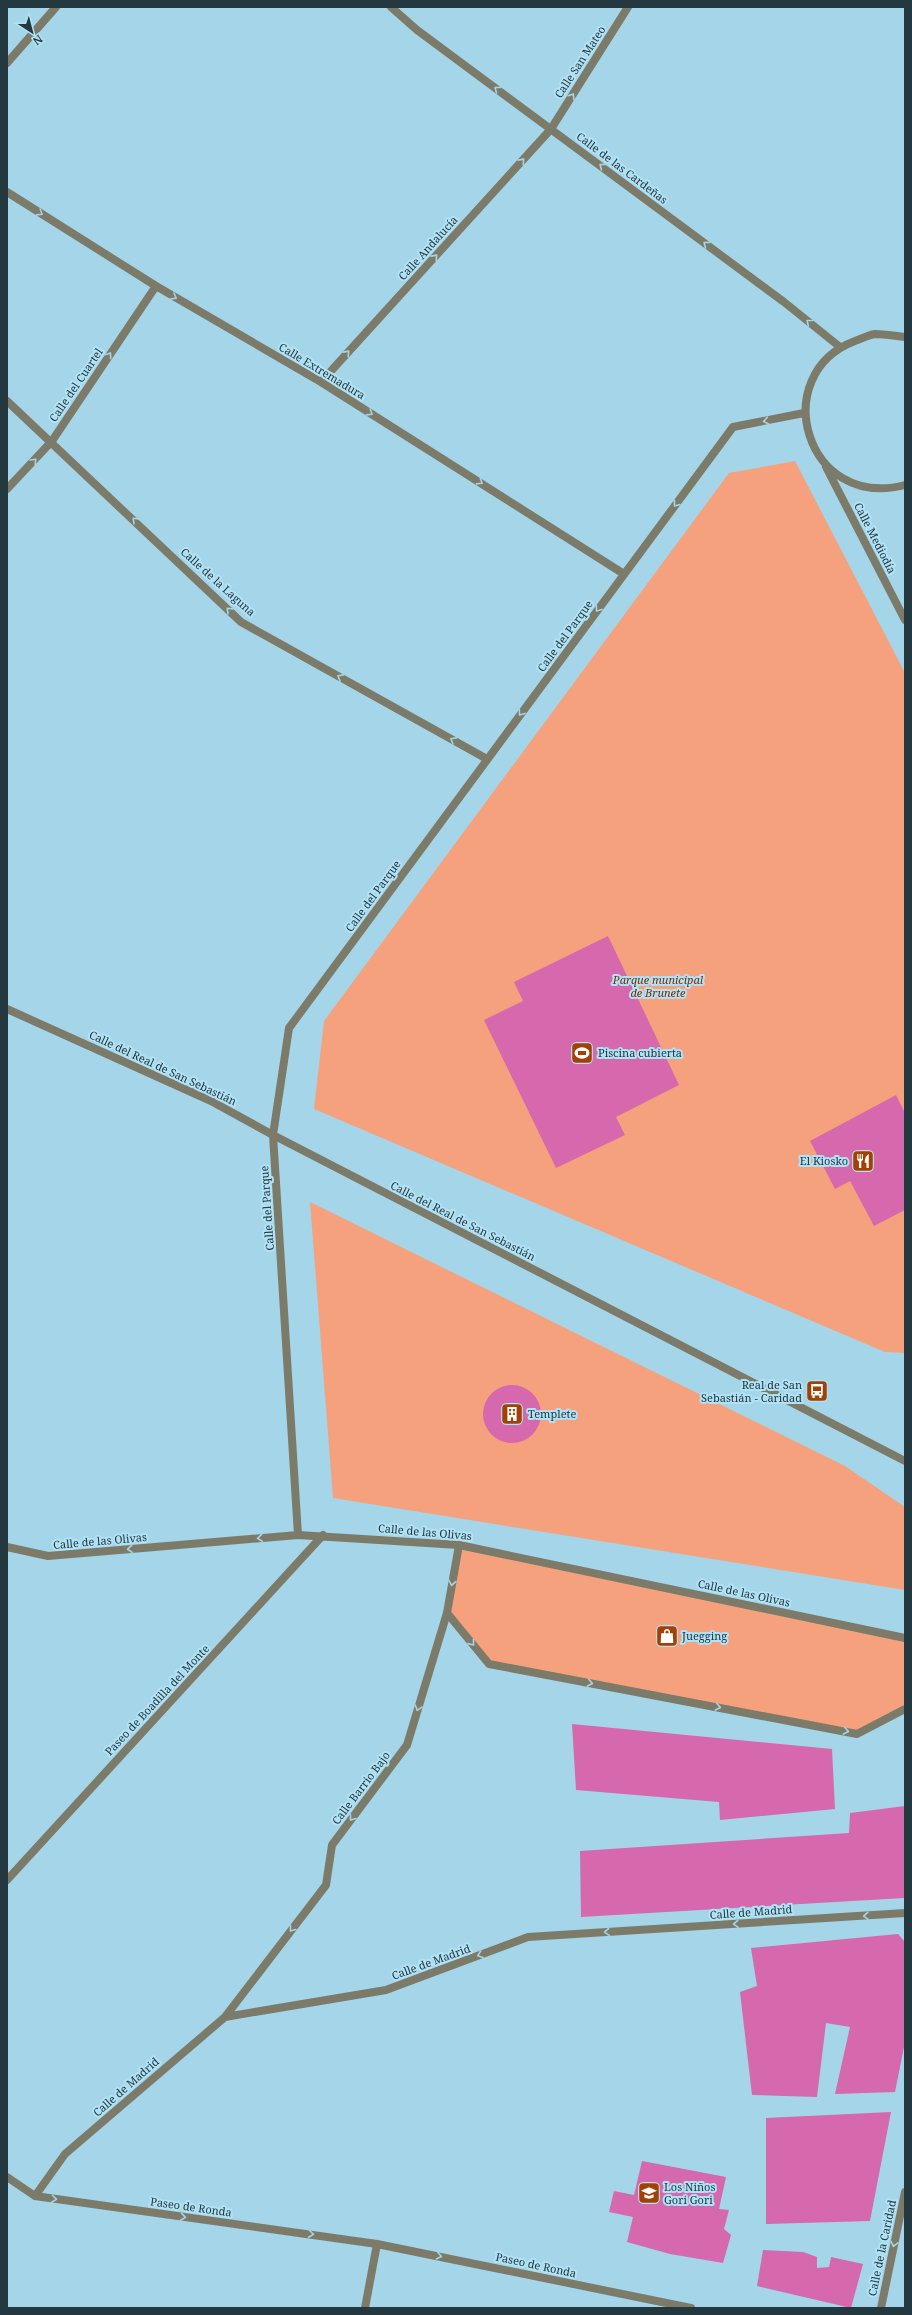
<svg xmlns="http://www.w3.org/2000/svg" width="912" height="2315" font-family="'Noto Serif',serif">
	<style>
		.green { fill: #f6a17d }
		.building { fill: #d668ad }
		.lines { fill: none; stroke-linecap: round; stroke-linejoin: round }
		.lane { stroke: #7c7b6a; stroke-width: 8 }
		.street { stroke: #7c7b6a; stroke-width: 8 }
		.oneway { stroke: #a9d3e0 }
		.labels { text-anchor: middle; stroke-width: 4; stroke-linejoin: round; paint-order: stroke }
		.street-label { font-size: 11px; fill: #243840; stroke: #b1e2f5 }
		.park-label { font-size: 11px; font-style: italic; fill: #762d02; stroke: #b1e2f5 }
		.poi-label { font-size: 11px; fill: #243840; stroke: #b1e2f5; text-anchor: start }
	</style>
	<rect width="100%" height="100%" fill="#a4d5e8"/>
	<path class="green" d="M 795,461 L 905,673 L 905,1353 L 885,1352 L 314,1109 L 324,1021 L 729,473 Z
		M 310,1202 L 845,1466 L 905,1507 L 905,1590 L 333,1498 Z
		M 459,1545 L 905,1638 L 905,1709 L 857,1734 L 489,1664 L 447,1613 Z"/>
	<path class="building" d="M 608,936 L 679,1085 L 616,1117 L 625,1135 L 556,1168 L 484,1020 L 523,1001 L 514,982 Z
		M 896,1095 L 905,1113 L 905,1210 L 874,1226 L 850,1181 L 835,1189 L 810,1141 Z
		M483 1414a29 29 0 1 1 58 0a29 29 0 1 1-58 0Z
		M 572,1724 L 832,1749 L 835,1809 L 720,1820 L 719,1802 L 576,1790 Z
		M 905,1806 L 904,1898 L 581,1917 L 580,1851 L 849,1833 L 850,1813 Z
		M 898,1934 L 905,1942 L 905,2042 L 895,2092 L 835,2094 L 850,2027 L 826,2023 L 817,2097 L 752,2095 L 740,1992 L 757,1986 L 751,1948 Z
		M 891,2112 L 870,2221 L 766,2224 L 766,2118 Z
		M 642,2161 L 726,2177 L 719,2209 L 729,2210 L 724,2229 L 731,2235 L 723,2263 L 670,2254 L 627,2242 L 633,2217 L 609,2212 L 614,2191 L 634,2195 Z
		M 763,2250 L 803,2252 L 817,2257 L 817,2268 L 829,2267 L 831,2257 L 863,2264 L 851,2308 L 757,2286 Z"/>
	<g class="lines">
		<path class="lane" d="M 447,1613 L 489,1664 L 857,1734 L 905,1709"/>
		<path class="street" d="M 391,7 L 417,30 L 784,302 L 840,347
			M 7,63 L 56,7
			M 7,192 L 156,286 L 321,382 L 624,574
			M 905,337 C 895,336 885,334 875,334 C 868,335 861,339 855,341 C 767,374 805,511 905,485
			M 321,382 L 551,129 L 628,7
			M 7,401 L 241,622 L 487,759
			M 826,467 L 905,620
			M 7,489 L 52,441 L 156,286
			M 7,1009 L 211,1101 L 273,1135 L 905,1461
			M 298,1535 L 273,1135 L 289,1028 L 733,427 L 804,413
			M 7,1547 L 48,1556 L 298,1535 L 459,1545 L 905,1638
			M 7,1880 L 323,1535
			M 225,2017 L 326,1885 L 332,1845 L 407,1745 L 447,1613 L 459,1545
			M 7,2177 L 35,2196 L 377,2244 L 691,2308
			M 35,2196 L 65,2154 L 225,2017 L 386,1990 L 528,1937 L 905,1913
			M 365,2308 L 377,2244
			M 881,2308 L 905,2192"/>
	</g>
	<defs><path id="oneway-chevron" d="M-2-3.5L2.5 0L-2 3.5" fill="none" stroke-width="1.6" stroke-linecap="round" stroke-linejoin="round"/></defs>
	<g class="oneway">
		<use href="#oneway-chevron" transform="translate(497 89) rotate(-144)"/>
		<use href="#oneway-chevron" transform="translate(572 96) rotate(-57)"/>
		<use href="#oneway-chevron" transform="translate(522 161) rotate(-48)"/>
		<use href="#oneway-chevron" transform="translate(602 166) rotate(-143)"/>
		<use href="#oneway-chevron" transform="translate(40 213) rotate(32)"/>
		<use href="#oneway-chevron" transform="translate(706 244) rotate(-143)"/>
		<use href="#oneway-chevron" transform="translate(435 257) rotate(-48)"/>
		<use href="#oneway-chevron" transform="translate(174 297) rotate(30)"/>
		<use href="#oneway-chevron" transform="translate(809 322) rotate(-141)"/>
		<use href="#oneway-chevron" transform="translate(347 353) rotate(-48)"/>
		<use href="#oneway-chevron" transform="translate(109 355) rotate(-56)"/>
		<use href="#oneway-chevron" transform="translate(370 413) rotate(32)"/>
		<use href="#oneway-chevron" transform="translate(766 421) rotate(169)"/>
		<use href="#oneway-chevron" transform="translate(34 461) rotate(-47)"/>
		<use href="#oneway-chevron" transform="translate(480 482) rotate(32)"/>
		<use href="#oneway-chevron" transform="translate(676 504) rotate(127)"/>
		<use href="#oneway-chevron" transform="translate(135 520) rotate(-136)"/>
		<use href="#oneway-chevron" transform="translate(598 609) rotate(126)"/>
		<use href="#oneway-chevron" transform="translate(229 610) rotate(-136)"/>
		<use href="#oneway-chevron" transform="translate(340 677) rotate(-151)"/>
		<use href="#oneway-chevron" transform="translate(521 713) rotate(126)"/>
		<use href="#oneway-chevron" transform="translate(453 740) rotate(-151)"/>
		<use href="#oneway-chevron" transform="translate(260 1538) rotate(175)"/>
		<use href="#oneway-chevron" transform="translate(130 1549) rotate(175)"/>
		<use href="#oneway-chevron" transform="translate(452 1583) rotate(100)"/>
		<use href="#oneway-chevron" transform="translate(472 1643) rotate(51)"/>
		<use href="#oneway-chevron" transform="translate(590 1683) rotate(11)"/>
		<use href="#oneway-chevron" transform="translate(718 1707) rotate(11)"/>
		<use href="#oneway-chevron" transform="translate(418 1708) rotate(107)"/>
		<use href="#oneway-chevron" transform="translate(846 1731) rotate(11)"/>
		<use href="#oneway-chevron" transform="translate(352 1818) rotate(127)"/>
		<use href="#oneway-chevron" transform="translate(866 1916) rotate(176)"/>
		<use href="#oneway-chevron" transform="translate(736 1924) rotate(176)"/>
		<use href="#oneway-chevron" transform="translate(292 1929) rotate(128)"/>
		<use href="#oneway-chevron" transform="translate(607 1932) rotate(176)"/>
		<use href="#oneway-chevron" transform="translate(480 1955) rotate(160)"/>
		<use href="#oneway-chevron" transform="translate(54 2199) rotate(8)"/>
		<use href="#oneway-chevron" transform="translate(183 2217) rotate(8)"/>
		<use href="#oneway-chevron" transform="translate(311 2234) rotate(8)"/>
		<use href="#oneway-chevron" transform="translate(894 2244) rotate(102)"/>
		<use href="#oneway-chevron" transform="translate(439 2256) rotate(12)"/>
	</g>
	<defs>
		<g id="stadium-square" transform="scale(1.15)"><rect x="-9" y="-9" width="18" height="18" rx="4" fill="#a34003" stroke="#b1e2f5"/><path d="M0-5a6.5 5 0 1 0 0 10a6.5 5 0 1 0 0-10ZM-3.5-1.8h7v3.6h-7Z" fill="#fff"/></g>
		<g id="restaurant-square" transform="scale(1.15)"><rect x="-9" y="-9" width="18" height="18" rx="4" fill="#a34003" stroke="#b1e2f5"/><path d="M-5-6h1v4h1v-4h1v4h1v-4h1v5L-1.5 .5V6h-2V.5L-5-1ZM5-6V6H3V1.5H1.5Q1.5-4 5-6Z" fill="#fff"/></g>
		<g id="bus-square" transform="scale(1.15)"><rect x="-9" y="-9" width="18" height="18" rx="4" fill="#a34003" stroke="#b1e2f5"/><path d="M-5-6H5V4H4V6H2V4H-2V6H-4V4H-5ZM-3.5-4V0h7V-4ZM-3.5 1.2v1.5H-2V1.2ZM2 1.2v1.5H3.5V1.2Z" fill="#fff"/></g>
		<g id="building-square" transform="scale(1.15)"><rect x="-9" y="-9" width="18" height="18" rx="4" fill="#a34003" stroke="#b1e2f5"/><path d="M-4-6H4V6H1V3H-1V6H-4ZM-2.5-4.3h1.7v1.8h-1.7ZM.8-4.3h1.7v1.8H.8ZM-2.5-1h1.7V.8h-1.7ZM.8-1h1.7V.8H.8Z" fill="#fff"/></g>
		<g id="shop-square" transform="scale(1.15)"><rect x="-9" y="-9" width="18" height="18" rx="4" fill="#a34003" stroke="#b1e2f5"/><path d="M-5-2.5h2.3a2.7 3.5 0 0 1 5.4 0H5L5.5 6h-11ZM-1.5-2.5h3a1.5 2.3 0 0 0-3 0Z" fill="#fff"/></g>
		<g id="school-square" transform="scale(1.15)"><rect x="-9" y="-9" width="18" height="18" rx="4" fill="#a34003" stroke="#b1e2f5"/><path d="M0-5L7-2L0 1L-7-2ZM-4 1L0 2.5L4 1V4Q0 6-4 4Z" fill="#fff"/></g>
	</defs>
	<g fill-rule="evenodd">
		<use href="#stadium-square" x="582" y="1053"/>
		<use href="#restaurant-square" x="863" y="1161"/>
		<use href="#bus-square" x="817" y="1391"/>
		<use href="#building-square" x="512" y="1414"/>
		<use href="#shop-square" x="667" y="1636"/>
		<use href="#school-square" x="649" y="2193"/>
	</g>
	<g class="labels">
		<g class="street-label">
			<text transform="translate(580 62) rotate(-57)" y="4">Calle San Mateo</text>
			<text transform="translate(622 168) rotate(37)" y="4">Calle de las Cardeñas</text>
			<text transform="translate(428 248) rotate(-48)" y="4">Calle Andalucía</text>
			<text transform="translate(322 371) rotate(31)" y="4">Calle Extremadura</text>
			<text transform="translate(76 385) rotate(-56)" y="4">Calle del Cuartel</text>
			<text transform="translate(875 538) rotate(63)" y="4">Calle Mediodía</text>
			<text transform="translate(218 582) rotate(42)" y="4">Calle de la Laguna</text>
			<text transform="translate(565 636) rotate(-54)" y="4">Calle del Parque</text>
			<text transform="translate(373 896) rotate(-54)" y="4">Calle del Parque</text>
			<text transform="translate(163 1068) rotate(25)" y="4">Calle del Real de San Sebastián</text>
			<text transform="translate(267 1208) rotate(-94)" y="4">Calle del Parque</text>
			<text transform="translate(463 1221) rotate(27)" y="4">Calle del Real de San Sebastián</text>
			<text transform="translate(425 1532) rotate(5)" y="4">Calle de las Olivas</text>
			<text transform="translate(100 1541) rotate(-5)" y="4">Calle de las Olivas</text>
			<text transform="translate(744 1593) rotate(12)" y="4">Calle de las Olivas</text>
			<text transform="translate(157 1700) rotate(-47)" y="4">Paseo de Boadilla del Monte</text>
			<text transform="translate(361 1788) rotate(-53)" y="4">Calle Barrio Bajo</text>
			<text transform="translate(751 1912) rotate(-4)" y="4">Calle de Madrid</text>
			<text transform="translate(431 1962) rotate(-20)" y="4">Calle de Madrid</text>
			<text transform="translate(126 2087) rotate(-41)" y="4">Calle de Madrid</text>
			<text transform="translate(191 2207) rotate(8)" y="4">Paseo de Ronda</text>
			<text transform="translate(882 2248) rotate(-78)" y="4">Calle de la Caridad</text>
			<text transform="translate(536 2265) rotate(12)" y="4">Paseo de Ronda</text>
		</g>
		<g class="park-label">
			<text x="658" y="984">Parque municipal<tspan x="658" dy="13">de Brunete</tspan></text>
		</g>
		<g class="poi-label">
			<text x="598" y="1057">Piscina cubierta</text>
			<text x="848" y="1165" text-anchor="end">El Kiosko</text>
			<text x="802" y="1389" text-anchor="end">Real de San<tspan x="802" dy="13">Sebastián - Caridad</tspan></text>
			<text x="528" y="1418">Templete</text>
			<text x="682" y="1640">Juegging</text>
			<text x="664" y="2191">Los Niños<tspan x="664" dy="13">Gori Gori</tspan></text>
		</g>
	</g>
	<rect width="912" height="2315" fill="none" stroke="#243840" stroke-width="16"/>
	<g transform="translate(32 32) rotate(144)" stroke="#b1e2f5" stroke-width="3" paint-order="stroke">
	<path d="M0-3L7 15L0 10L-7 15Z" fill="#243840"/>
	<text y="-6" font-size="11" font-weight="bold" text-anchor="middle" fill="#243840">N</text>
	</g>
</svg>
